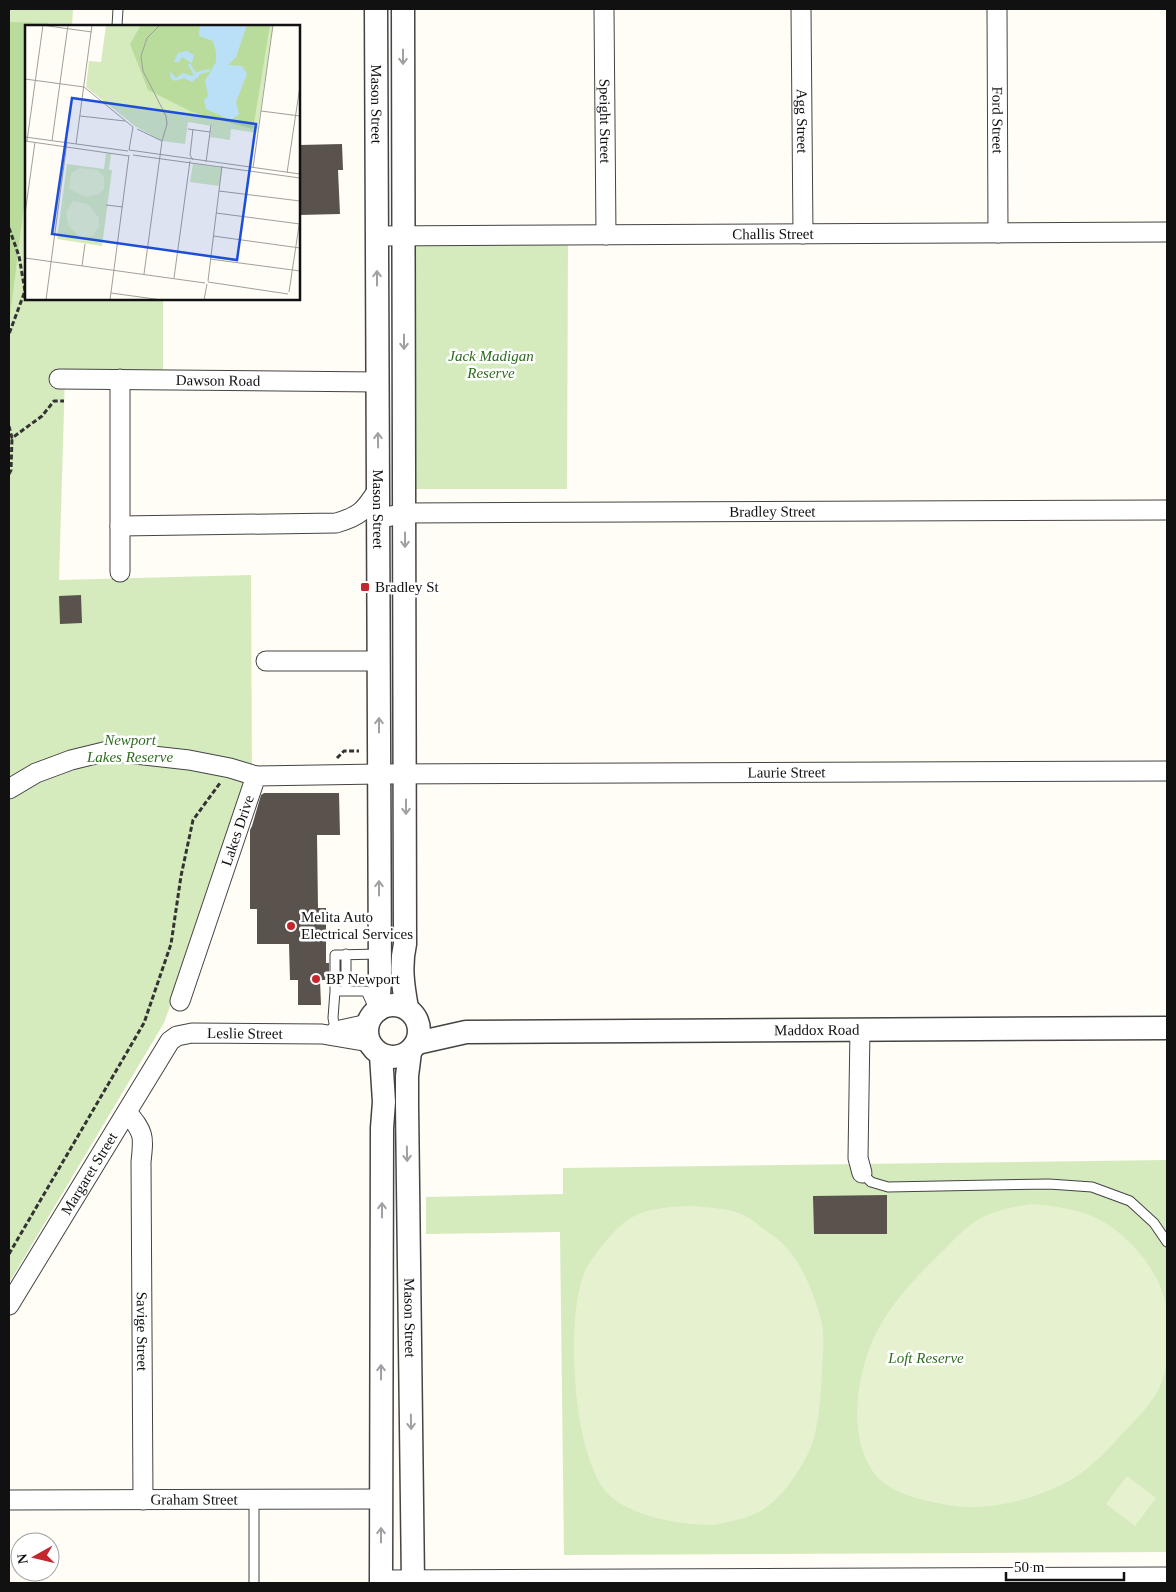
<svg xmlns="http://www.w3.org/2000/svg" width="1176" height="1592" font-family="'Times New Roman',serif">
	<style>
		.green { fill: #d5ebbd }
		.forest { fill: #b9dc9c }
		.pitch { fill: #e6f2cf }
		.building { fill: #5a524d }
		.lines { fill: none; stroke-linecap: round; stroke-linejoin: round }
		.service-casing { stroke: #444; stroke-width: 11 }
		.minor-casing { stroke: #444; stroke-width: 21 }
		.tertiary-casing { stroke: #444; stroke-width: 25 }
		.path { stroke: #333; stroke-width: 3; stroke-dasharray: 5 2.5; stroke-linecap: butt }
		.service { stroke: #fff; stroke-width: 9 }
		.minor { stroke: #fff; stroke-width: 19 }
		.tertiary { stroke: #fff; stroke-width: 22 }
		.oneway { stroke: #a0a0a0 }
		.poi-dot { fill: #c4262e; stroke: #fff; stroke-width: 2 }
		.labels { text-anchor: middle; stroke-width: 5; stroke-linejoin: round; paint-order: stroke }
		.street-label { font-size: 15px; fill: #111; stroke: #fff }
		.park-label { font-size: 15px; font-style: italic; fill: #2f6b1f; stroke: #fff }
		.poi-label { font-size: 15px; fill: #111; stroke: #fff; text-anchor: start }
		.inset-river { fill: none; stroke: #b9e0f7; stroke-width: 2.5 }
		.inset-road { fill: none; stroke: #a09f9a; stroke-width: 1 }
		.view { fill: #1d4ed8; fill-opacity: 0.15; stroke: #1d4ed8; stroke-width: 2.5 }
		.inset-edge { fill: none; stroke: #111; stroke-width: 2.5 }
	</style>
	<rect width="100%" height="100%" fill="#fffdf5"/>
	<path class="green" d="M 9,9 L 73,9 L 72,26 L 26,26 L 26,299 L 163,299 L 163,372 L 65,374 L 59,580 L 251,575 L 252,777 L 164,1023 L 9,1283 Z
		M 414,238 L 568,240 L 567,489 L 416,489 Z
		M 1167,1160 L 1167,1552 L 564,1555 L 560,1232 L 426,1234 L 426,1197 L 563,1194 L 563,1168 Z"/>
	<path class="forest" d="M 9,22 L 48,23 L 48,26 L 26,26 L 26,190 L 9,324 Z"/>
	<path class="pitch" d="M 1032,1204 C 1052,1206 1070,1208 1089,1215 C 1126,1229 1163,1273 1167,1312 C 1168,1319 1167,1325 1167,1332 C 1167,1350 1168,1366 1161,1384 C 1153,1403 1137,1418 1123,1433 C 1109,1448 1094,1465 1077,1476 C 1049,1494 1004,1508 972,1507 C 955,1507 940,1504 924,1500 C 905,1495 886,1489 874,1473 C 845,1435 858,1364 880,1326 C 897,1296 920,1273 945,1249 C 955,1239 968,1224 981,1218 C 997,1209 1015,1207 1032,1204 Z
		M 693,1206 C 712,1208 731,1208 747,1217 C 753,1220 758,1224 762,1228 C 768,1232 775,1237 781,1242 C 801,1261 814,1293 821,1320 C 825,1335 823,1354 822,1370 C 821,1391 819,1424 812,1444 C 803,1468 781,1500 759,1512 C 749,1517 738,1520 728,1522 C 722,1523 716,1525 710,1525 C 680,1525 631,1516 609,1495 C 572,1458 565,1317 585,1271 C 592,1256 613,1231 626,1221 C 646,1207 670,1207 693,1206 Z
		M 1127,1476 L 1156,1498 L 1135,1526 L 1106,1504 Z"/>
	<path class="building" d="M 342,144 L 343,170 L 338,170 L 340,214 L 299,215 L 299,156 L 300,145 Z
		M 81,595 L 82,623 L 60,624 L 59,596 Z
		M 264,793 L 339,793 L 340,835 L 317,835 L 318,908 L 326,908 L 326,963 L 329,963 L 329,980 L 320,980 L 321,1005 L 298,1005 L 298,980 L 290,980 L 289,944 L 257,944 L 257,909 L 250,909 L 250,830 L 252,826 L 261,795 Z
		M 887,1195 L 887,1234 L 814,1234 L 813,1196 Z"/>
	<g class="lines">
		<g class="service-casing">
			<path id="service" d="M 117,26 L 118,9
				M 335,991 L 366,991 L 372,1004
				M 346,991 L 346,954
				M 336,1033 L 333,1018 L 335,991 L 335,955 L 379,954
				M 862,1173 L 871,1182 L 888,1187 L 1049,1184 L 1092,1187 L 1130,1201 L 1154,1223 L 1167,1242
				M 254,1499 L 254,1583"/>
		</g>
		<g class="minor-casing">
			<g id="minor">
				<path id="s1" d="M 604,9 L 606,235"/>
				<path id="s2" d="M 801,9 L 803,234"/>
				<path id="s3" d="M 997,9 L 998,233"/>
				<path id="s4" d="M 378,236 L 1167,232"/>
				<path id="s5" d="M 59,379 L 377,382"/>
				<path d="M 120,379 L 120,572"/>
				<path id="s6" d="M 378,519 L 404,513 L 1167,510"/>
				<path d="M 120,526 L 336,523 C 361,516 365,510 379,488"/>
				<path d="M 266,661 L 379,661"/>
				<path d="M 9,789 L 36,773 L 71,760 L 108,751 L 189,760 L 230,768 L 256,776"/>
				<path id="s7" d="M 180,1001 L 256,776 L 379,774 L 1167,771"/>
				<path d="M 860,1029 L 858,1158 L 862,1173"/>
				<path d="M 336,1031 L 368,1024"/>
				<path id="s8" d="M 127,1112 C 144,1133 144,1135 141,1162 L 143,1500"/>
				<path id="s9" d="M 9,1305 L 170,1041 L 177,1036 L 192,1033 L 322,1034 L 369,1042"/>
				<path id="s10" d="M 9,1500 L 380,1499"/>
				<path d="M 381,1580 L 1167,1577"/>
			</g>
		</g>
		<g class="tertiary-casing">
			<g id="tertiary">
				<path id="s11" d="M 376,9 L 380,980 L 378,1010"/>
				<path d="M 403,9 L 405,944 C 400,966 403,986 407,1008"/>
				<circle cx="393" cy="1031" r="26"/>
				<path id="s12" d="M 417,1043 L 466,1032 L 1167,1028"/>
				<path id="s13" d="M 410,1052 L 407,1076 L 407,1105 L 413,1583"/>
				<path d="M 381,1583 L 382,1128 L 384,1102 L 381,1055"/>
			</g>
		</g>
		<path class="path" d="M 9,228 L 19,256 L 25,291 L 9,334
			M 9,426 L 12,438 L 42,416 L 54,401 L 64,401
			M 9,474 L 11,470 L 12,438
			M 337,758 L 344,751 L 359,751
			M 9,1254 L 144,1023 L 171,944 L 181,876 L 193,820 L 220,783"/>
		<use href="#service" class="service"/>
		<use href="#minor" class="minor"/>
		<use href="#tertiary" class="tertiary"/>
	</g>
	<defs><path id="oneway-shaft" d="M-6 0H5M1.5-3L5.5 0L1.5 3" fill="none" stroke-width="1.6" stroke-linecap="round" stroke-linejoin="round" transform="scale(1.25)"/></defs>
	<g class="oneway">
		<use href="#oneway-shaft" transform="translate(403 57) rotate(90)"/>
		<use href="#oneway-shaft" transform="translate(377 278) rotate(-90)"/>
		<use href="#oneway-shaft" transform="translate(404 342) rotate(90)"/>
		<use href="#oneway-shaft" transform="translate(378 440) rotate(-91)"/>
		<use href="#oneway-shaft" transform="translate(405 540) rotate(90)"/>
		<use href="#oneway-shaft" transform="translate(379 725) rotate(-90)"/>
		<use href="#oneway-shaft" transform="translate(406 807) rotate(90)"/>
		<use href="#oneway-shaft" transform="translate(379 888) rotate(-90)"/>
		<use href="#oneway-shaft" transform="translate(407 1154) rotate(89)"/>
		<use href="#oneway-shaft" transform="translate(382 1210) rotate(-90)"/>
		<use href="#oneway-shaft" transform="translate(381 1372) rotate(-90)"/>
		<use href="#oneway-shaft" transform="translate(411 1422) rotate(89)"/>
		<use href="#oneway-shaft" transform="translate(381 1535) rotate(-90)"/>
	</g>
	<g class="poi-dot">
		<rect x="360" y="582" width="10" height="10" rx="2.5"/>
		<circle cx="291" cy="926" r="5"/>
		<circle cx="316" cy="979" r="5"/>
	</g>
	<g class="labels">
		<g class="street-label">
			<text dy="5" stroke="none"><textPath href="#s11" startOffset="95">Mason Street</textPath></text>
			<text dy="5" stroke="none"><textPath href="#s2" startOffset="112">Agg Street</textPath></text>
			<text dy="5" stroke="none"><textPath href="#s3" startOffset="111">Ford Street</textPath></text>
			<text dy="5" stroke="none"><textPath href="#s1" startOffset="112">Speight Street</textPath></text>
			<text dy="5" stroke="none"><textPath href="#s4" startOffset="395">Challis Street</textPath></text>
			<text dy="5" stroke="none"><textPath href="#s5" startOffset="159">Dawson Road</textPath></text>
			<text dy="5" stroke="none"><textPath href="#s11" startOffset="500">Mason Street</textPath></text>
			<text dy="5" stroke="none"><textPath href="#s6" startOffset="395">Bradley Street</textPath></text>
			<text dy="5" stroke="none"><textPath href="#s7" startOffset="768">Laurie Street</textPath></text>
			<text dy="5" stroke="none"><textPath href="#s7" startOffset="180">Lakes Drive</textPath></text>
			<text dy="5" stroke="none"><textPath href="#s12" startOffset="401">Maddox Road</textPath></text>
			<text dy="5" stroke="none"><textPath href="#s9" startOffset="386">Leslie Street</textPath></text>
			<text dy="5" stroke="none"><textPath href="#s9" startOffset="154">Margaret Street</textPath></text>
			<text dy="5" stroke="none"><textPath href="#s13" startOffset="266">Mason Street</textPath></text>
			<text dy="5" stroke="none"><textPath href="#s8" startOffset="224">Savige Street</textPath></text>
			<text dy="5" stroke="none"><textPath href="#s10" startOffset="185">Graham Street</textPath></text>
		</g>
		<g class="park-label">
			<text x="491" y="361">Jack Madigan<tspan x="491" dy="17">Reserve</tspan></text>
			<text x="130" y="745">Newport<tspan x="130" dy="17">Lakes Reserve</tspan></text>
			<text x="926" y="1363">Loft Reserve</text>
		</g>
		<g class="poi-label">
			<text x="375" y="592">Bradley St</text>
			<text x="301" y="922">Melita Auto<tspan x="301" dy="17">Electrical Services</tspan></text>
			<text x="326" y="984">BP Newport</text>
		</g>
	</g>
	<g transform="translate(25 25)">
		<rect width="275" height="275" fill="#fffdf5"/>
		<path d="M 81,0 L 248,0 L 232,108 L 206,104 L 205,115 L 185,112 L 187,101 L 163,97 L 160,119 L 137,116 L 110,101 L 61,62 L 64,36 L 76,37 ZM 81,128 L 86,129 L 84,145 L 87,145 L 77,221 L 32,214 L 42,139 L 79,144 ZM 168,139 L 197,143 L 194,161 L 165,157 Z" fill="#d5ebbd"/>
		<path d="M 116,0 L 245,0 L 228,104 L 167,87 L 123,65 L 105,19 Z" fill="#b9dc9c"/>
		<path d="M 55,143 L 72,145 L 79,152 L 79,164 L 74,169 L 61,172 L 44,164 L 46,148 ZM 48,176 L 63,179 L 74,193 L 74,202 L 68,211 L 55,213 L 43,200 L 41,187 Z" fill="#e6f2cf"/>
		<path d="M 175,0 L 222,0 L 211,32 L 203,40 L 217,41 L 222,49 L 211,77 L 214,89 L 206,95 L 181,84 L 179,75 L 183,71 L 180,56 L 191,37 L 191,27 L 188,16 L 174,11 ZM 162,26 L 169,30 L 167,38 L 157,32 L 154,37 L 149,37 L 153,28 ZM 145,46 L 151,53 L 158,48 L 166,51 L 175,48 L 174,51 L 167,57 L 159,53 L 151,56 L 146,54 Z" fill="#b9e0f7"/>
		<path class="inset-river" d="M 164,39 L 170,49 L 185,45"/>
		<path class="inset-road" d="M 16,0 L 67,7M 135,0 L 122,13 L 116,31 L 118,46 L 141,91 L 142,99 L 137,116M 0,54 L 59,62 L 108,102 L 104,125M 236,86 L 275,91M 55,91 L 100,96M 112,104 L 137,116 L 119,249M 163,104 L 185,107M 168,104 L 165,130 L 168,135M 0,112 L 103,126M 0,116 L 104,131M 2,116 L 18,0M 27,116 L 43,0M 51,119 L 67,0M 104,125 L 275,149M 108,130 L 275,153M 181,137 L 186,100M 228,143 L 248,0M 262,148 L 275,61M 194,166 L 275,176M 81,180 L 98,182M 191,188 L 275,199M 0,189 L 10,117M 188,211 L 275,223M 0,233 L 180,258M 185,234 L 275,246M 57,241 L 60,219M 149,253 L 165,136M 183,256 L 197,141M 183,257 L 263,269M 264,267 L 275,194M 86,268 L 137,275M 21,275 L 42,117M 85,275 L 104,130M 179,275 L 182,259"/>
		<path class="view" d="M 47,73 L 231,99 L 212,235 L 27,209 Z"/>
		<rect width="275" height="275" class="inset-edge"/>
	</g>
	<rect width="1176" height="1592" fill="none" stroke="#111111" stroke-width="20"/>
	<g transform="translate(35 1557) rotate(262)"><circle r="24" fill="#ffffff" stroke="#a0a0a0"/>
	<path d="M0-4L9 19L0 12L-9 19Z" fill="#c4262e"/>
	<text y="-8" font-size="14" font-weight="bold" text-anchor="middle" fill="#111111">N</text>
	</g>
	<path d="M1006 1572v8h118v-8" fill="none" stroke="#111111" stroke-width="2.5"/>
	<text x="1014" y="1572" font-size="15" fill="#111111" stroke="#ffffff" stroke-width="4" paint-order="stroke">50 m</text>
</svg>
